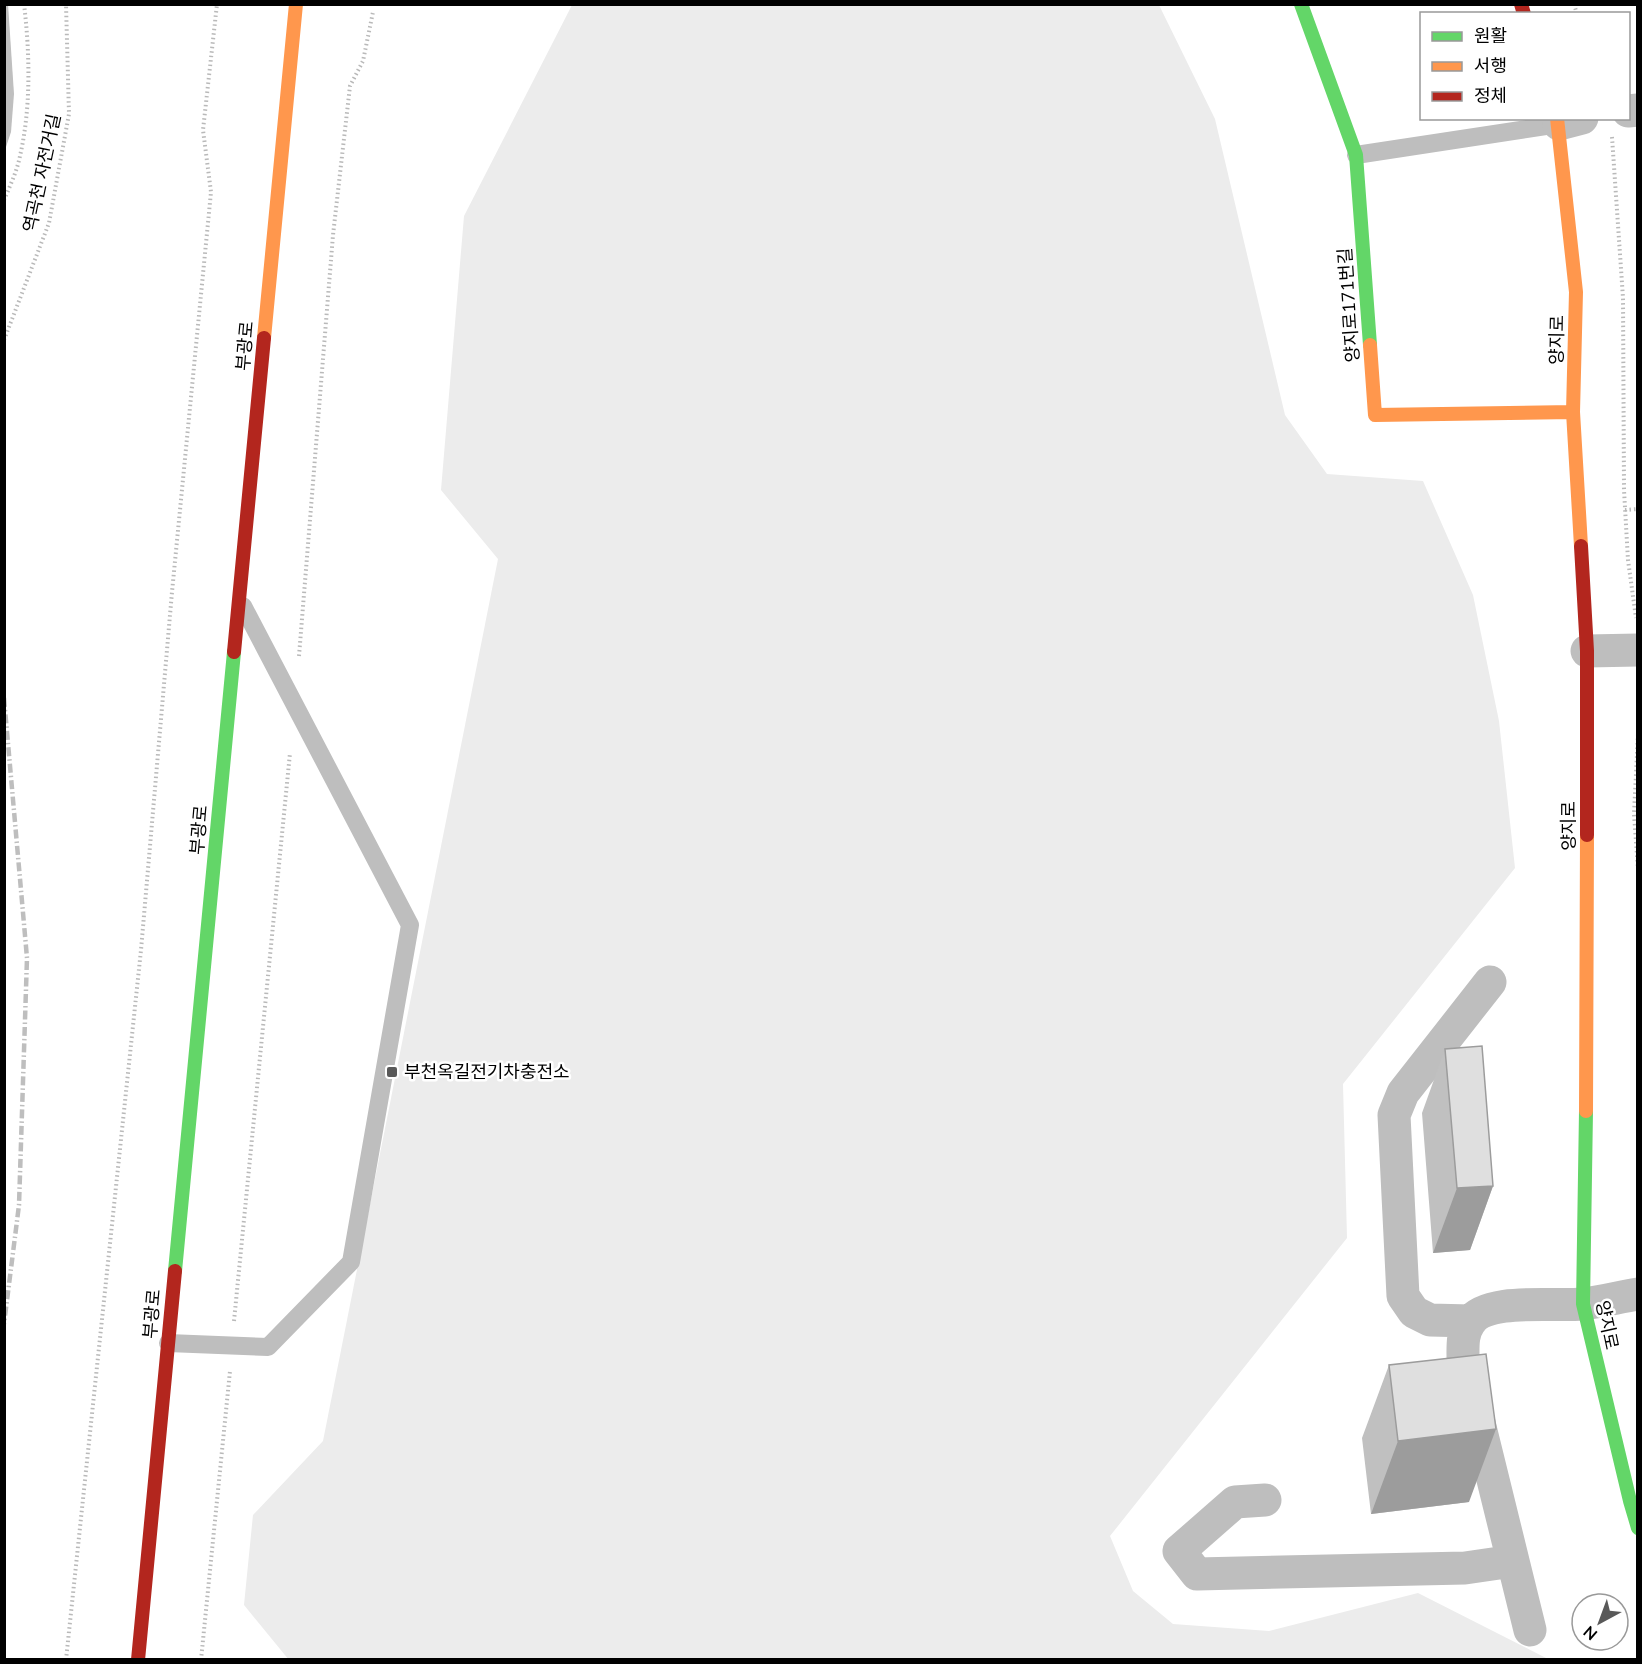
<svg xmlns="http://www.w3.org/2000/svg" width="1642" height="1664" font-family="'Nunito Sans','Noto Sans KR',sans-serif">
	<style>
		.green { fill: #ececec }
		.water { fill: #bfbfbf }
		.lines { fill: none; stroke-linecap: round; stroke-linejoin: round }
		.path { stroke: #b9b9b9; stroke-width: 4; stroke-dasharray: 1.5 3; stroke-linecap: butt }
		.lane { stroke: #bebebe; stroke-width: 18 }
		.street { stroke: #bebebe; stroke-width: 33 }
		.fast { stroke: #63d668; stroke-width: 14 }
		.slow { stroke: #ff974d; stroke-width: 14 }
		.jam { stroke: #b3261e; stroke-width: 14 }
		.rail { stroke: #bebebe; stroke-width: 4.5; stroke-dasharray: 9 3 1.5 3; stroke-linecap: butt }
		.wall { fill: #c0c0c0 }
		.shaded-wall { fill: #9c9c9c }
		.building { fill: #dfdfdf; stroke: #9c9c9c; stroke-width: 1.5 }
		.poi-dot { fill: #595959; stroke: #fff; stroke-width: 2 }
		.labels { text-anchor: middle; stroke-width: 5; stroke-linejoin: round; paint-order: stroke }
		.street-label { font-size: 18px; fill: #000; stroke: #fff }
		.poi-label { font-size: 18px; fill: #000; stroke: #fff; text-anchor: start }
	</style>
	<rect width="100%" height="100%" fill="#fff"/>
	<path class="green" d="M 572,5 L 1159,5 L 1215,119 L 1285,415 L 1327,474 L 1423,481 L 1473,595 L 1499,721 L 1515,868 L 1343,1084 L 1347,1238 L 1110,1536 L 1133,1591 L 1173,1624 L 1269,1631 L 1418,1593 L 1548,1659 L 289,1660 L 244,1605 L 253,1515 L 323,1441 L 498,559 L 441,490 L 464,216 Z"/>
	<path class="water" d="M 8,4 L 14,94 L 11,132 L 5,150 L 4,5 Z"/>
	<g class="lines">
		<path class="path" d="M 1574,4 L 1577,14
			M 1612,137 L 1623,298 L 1624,490 L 1628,560 L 1636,618
			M 4,200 C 10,186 17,171 20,156 C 31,108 30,54 24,4
			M 4,340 L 49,223 L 69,114 L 66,4
			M 1625,510 L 1638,509
			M 299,656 L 333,235 L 350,86 L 363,61 L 373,12
			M 1638,734 L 1634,814 L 1638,869
			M 234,1321 L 290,753
			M 66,1660 L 141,950 L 172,592 L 211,192 L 203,130 L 217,4
			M 201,1660 L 230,1371"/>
		<path class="lane" d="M 1356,155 L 1559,124
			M 168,1343 L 268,1347 L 351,1262 L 410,925 L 243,606"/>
		<path class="street" d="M 1628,111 L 1638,110
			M 1559,124 L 1582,118
			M 1587,651 L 1638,650
			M 1471,1321 L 1430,1320 L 1414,1312 L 1403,1296 L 1394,1115 L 1403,1093 L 1490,982
			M 1265,1500 L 1235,1502 L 1179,1551 L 1197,1574 L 1465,1568 L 1513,1561
			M 1530,1630 L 1463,1358 C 1463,1345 1462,1334 1470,1322 C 1487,1297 1554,1307 1582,1304 C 1601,1302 1619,1297 1638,1294"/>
		<path class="fast" d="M 1301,4 L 1356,155 L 1370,345
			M 1586,1111 L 1583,1304 L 1630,1501 L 1638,1528
			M 175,1271 L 234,652"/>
		<path class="slow" d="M 1557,118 L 1576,292 L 1573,412 L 1581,546
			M 264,338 L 296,4
			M 1370,345 L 1375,415 L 1573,412
			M 1586,1111 L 1587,835"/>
		<path class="jam" d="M 1521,4 L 1524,14
			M 1581,546 L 1587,651 L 1587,835
			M 234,652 L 264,338
			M 138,1660 L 175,1271"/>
		<path class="rail" d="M 4,698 L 27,958 L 19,1205 L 4,1324"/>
	</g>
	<path class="wall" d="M 1445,1049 L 1493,1186 L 1470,1250 L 1433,1253 L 1422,1113 Z
		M 1389,1365 L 1469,1502 L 1371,1514 L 1362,1438 Z"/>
	<path class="shaded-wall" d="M 1493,1186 L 1470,1250 L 1433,1253 L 1457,1188 Z
		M 1496,1429 L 1469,1502 L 1371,1514 L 1398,1441 Z"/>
	<path class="building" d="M 1482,1046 L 1493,1186 L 1457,1188 L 1445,1049 Z
		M 1486,1354 L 1496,1429 L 1398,1441 L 1389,1365 Z"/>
	<rect class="poi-dot" x="386" y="1066" width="12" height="12" rx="3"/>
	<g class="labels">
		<g class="street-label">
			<text transform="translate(42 173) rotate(-78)" y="6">역곡천 자전거길</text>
			<text transform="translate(1349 305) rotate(-94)" y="6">양지로171번길</text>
			<text transform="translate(1557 340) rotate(-89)" y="6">양지로</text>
			<text transform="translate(245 346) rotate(-85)" y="6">부광로</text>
			<text transform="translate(1569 826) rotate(-90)" y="6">양지로</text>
			<text transform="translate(199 830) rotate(-85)" y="6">부광로</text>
			<text transform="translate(152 1314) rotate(-85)" y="6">부광로</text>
			<text transform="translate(1607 1325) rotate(78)" y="6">양지로</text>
		</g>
		<g class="poi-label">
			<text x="404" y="1078">부천옥길전기차충전소</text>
		</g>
	</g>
	<rect width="1642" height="1664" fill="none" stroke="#000000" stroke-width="12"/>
	<rect x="1420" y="12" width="210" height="108" fill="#ffffff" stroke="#999999" stroke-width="1.5"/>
	<rect x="1432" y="32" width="30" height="9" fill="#63d668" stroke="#999999" stroke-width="1.5"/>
	<text x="1474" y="42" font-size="18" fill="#000000">원활</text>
	<rect x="1432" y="62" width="30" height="9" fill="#ff974d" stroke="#999999" stroke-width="1.5"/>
	<text x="1474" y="72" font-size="18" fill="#000000">서행</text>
	<rect x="1432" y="92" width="30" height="9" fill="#b3261e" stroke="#999999" stroke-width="1.5"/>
	<text x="1474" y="102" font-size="18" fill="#000000">정체</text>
	<g transform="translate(1600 1622) rotate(221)"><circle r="28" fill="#ffffff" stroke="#999999" stroke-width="1.5"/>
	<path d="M0-4.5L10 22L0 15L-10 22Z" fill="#595959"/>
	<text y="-9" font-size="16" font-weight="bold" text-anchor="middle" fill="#000000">N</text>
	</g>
</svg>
